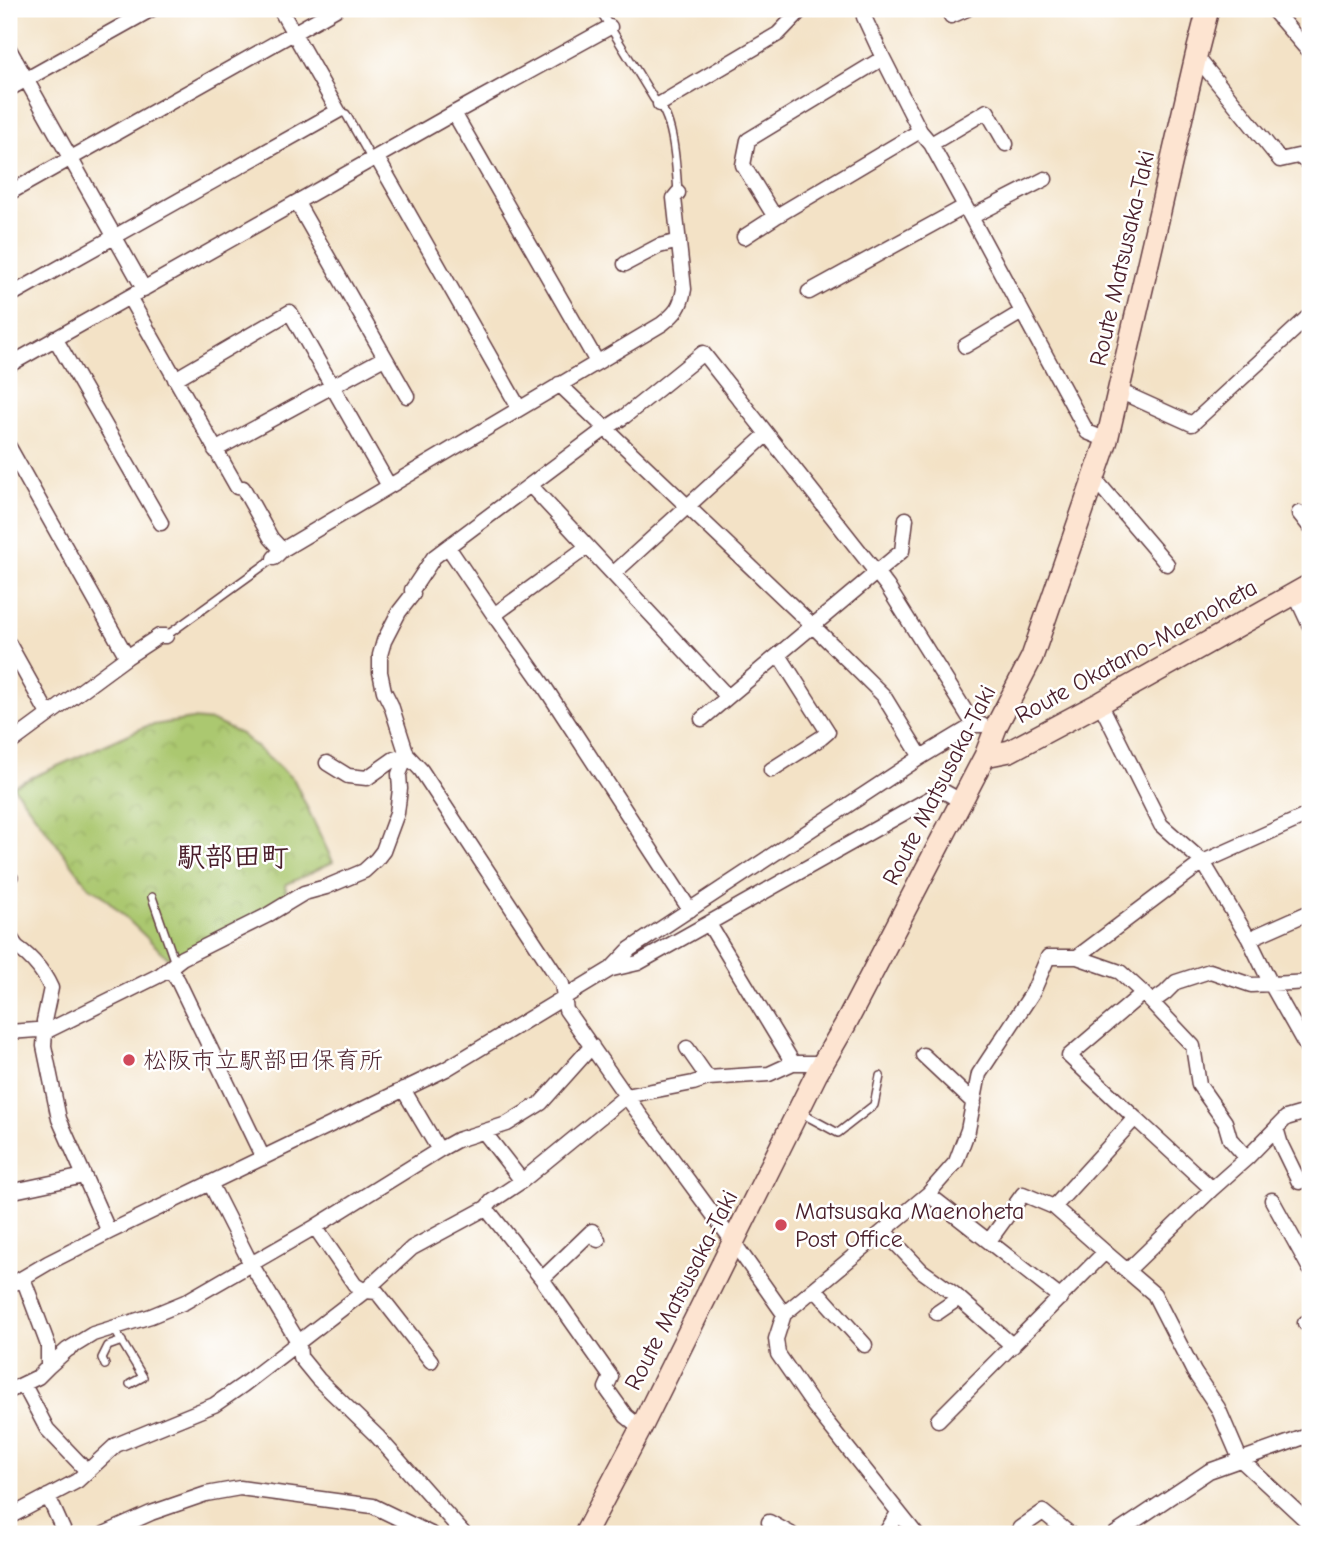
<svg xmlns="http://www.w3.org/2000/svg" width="1319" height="1543" font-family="'Comic Neue','Klee One',sans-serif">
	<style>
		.park { fill: url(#park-crowns); stroke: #7a744d; stroke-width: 2 }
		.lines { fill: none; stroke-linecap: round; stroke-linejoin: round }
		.service-casing { stroke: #633c42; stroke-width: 10 }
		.minor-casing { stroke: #633c42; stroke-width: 17 }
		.secondary-casing { stroke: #633c42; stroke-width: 24 }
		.service { stroke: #fff; stroke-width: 7 }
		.minor { stroke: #fff; stroke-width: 14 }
		.secondary { stroke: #fde4d1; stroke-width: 21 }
		.poi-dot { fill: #d1495b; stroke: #fff; stroke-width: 2.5 }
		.labels { text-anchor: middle; stroke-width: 5; stroke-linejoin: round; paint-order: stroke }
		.street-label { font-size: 24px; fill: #4a1f2b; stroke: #fff }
		.poi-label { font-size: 24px; fill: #4a1f2b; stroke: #fff; text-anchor: start }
		.quarter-label { font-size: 28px; font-weight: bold; fill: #4a1f2b; stroke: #fff }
	</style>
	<defs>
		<pattern id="park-crowns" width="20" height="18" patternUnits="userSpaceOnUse" patternTransform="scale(1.75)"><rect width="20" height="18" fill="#abc86f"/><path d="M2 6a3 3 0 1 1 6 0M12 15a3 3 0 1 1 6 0" fill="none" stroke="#95ab60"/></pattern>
	</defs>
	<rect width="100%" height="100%" fill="#fff"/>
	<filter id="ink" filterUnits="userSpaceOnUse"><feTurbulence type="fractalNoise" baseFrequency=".0143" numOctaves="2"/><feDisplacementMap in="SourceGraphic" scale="14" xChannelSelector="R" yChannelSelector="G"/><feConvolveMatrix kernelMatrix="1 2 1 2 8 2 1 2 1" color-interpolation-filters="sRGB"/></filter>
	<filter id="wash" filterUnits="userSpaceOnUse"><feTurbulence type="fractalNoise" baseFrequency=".00686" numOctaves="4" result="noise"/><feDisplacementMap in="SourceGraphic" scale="28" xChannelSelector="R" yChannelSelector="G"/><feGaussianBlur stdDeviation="1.57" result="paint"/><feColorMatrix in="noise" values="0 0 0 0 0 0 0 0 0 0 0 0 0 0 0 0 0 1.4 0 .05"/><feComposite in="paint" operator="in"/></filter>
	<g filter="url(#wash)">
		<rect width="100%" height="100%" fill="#f3e2c6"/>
		<path class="park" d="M 192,719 L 213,721 L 241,734 L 294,780 L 333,862 L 285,885 L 288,899 L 179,956 L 168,958 L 100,893 L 89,887 L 13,786 L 147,726 Z"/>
	</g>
	<g filter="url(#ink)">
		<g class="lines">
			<g class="service-casing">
				<path id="service" d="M 599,9 L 654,99 C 675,115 676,168 678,193
					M 338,111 L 346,114 L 372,160
					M 166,636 L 274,558
					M 9,885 L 14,877
					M 152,897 L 175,963
					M 9,929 L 20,946
					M 799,1112 L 838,1133 L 874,1105 L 880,1076
					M 113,1327 L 143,1377 L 130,1384
					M 105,1365 L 102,1358 L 108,1346 L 122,1341"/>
			</g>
			<g class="minor-casing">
				<path id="minor" d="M 948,9 L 951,16 L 967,9
					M 1272,9 L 1310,53
					M 864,17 L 883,58
					M 9,49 L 144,289
					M 1196,56 L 1280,160 L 1298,156 L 1310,164
					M 9,89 L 152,9
					M 660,104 L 778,34 L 802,9
					M 454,113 L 597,362
					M 920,131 L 775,217 L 743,165 L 748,140 L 883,58 L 920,131 L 931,144 L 971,217 L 1087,432 L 1107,440
					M 931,144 L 987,111 L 1006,144
					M 377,158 L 519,408
					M 9,193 L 336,9
					M 297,203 L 407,396
					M 971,217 L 1045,179
					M 744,237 L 775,217
					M 625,264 L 659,246 L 679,241
					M 809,292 L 964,207
					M 9,296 L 338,111 L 280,9
					M 129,297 L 237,487 L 243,488 L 271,538 L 282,550
					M 55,338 L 161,523
					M 965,346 L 1022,312
					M 9,365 L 454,113 L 610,27
					M 175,379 L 290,312 L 389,486
					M 559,384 L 813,626 L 883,695 L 921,757
					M 1119,391 L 1192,424 L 1307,318 L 1310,319
					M 9,447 L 127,657
					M 215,450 L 384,358
					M 1093,477 L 1167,564
					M 530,485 L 728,697 L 702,719
					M 1299,513 L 1310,527
					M 448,547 L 494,615 L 587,547
					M 274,558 L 282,550 L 662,324 C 676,313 681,307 684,289 L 674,198 L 678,193
					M 613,574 L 767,434
					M 1295,594 L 1310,626
					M 494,615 L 544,686 L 690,910
					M 9,644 L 48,714
					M 728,697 L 902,551 L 906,519
					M 1102,702 L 1105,713 L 1161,825 L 1203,862 L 1249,939 L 1271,984 L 1310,1053
					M 9,744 L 127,657 L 159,636 L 166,636
					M 327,763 L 348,776 L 367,778 L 394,759 L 407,755
					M 771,770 L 821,738 L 828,732 L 779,655
					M 709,924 L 793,1063
					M 1249,939 L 1310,912
					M 9,942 C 28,953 42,968 51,988 L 44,1021 L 45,1032 L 37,1030 L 9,1032
					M 170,969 L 178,981 L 263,1158
					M 612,969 L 638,963 L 943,791 L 961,801
					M 1143,993 L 1120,972 L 1077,957 L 1203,862 L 1310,814
					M 1152,1002 L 1165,993 L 1176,982 L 1210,971 L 1251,985 L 1310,982
					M 687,1048 L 708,1078
					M 923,1055 L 974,1103
					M 403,1089 L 439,1150
					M 1135,1118 L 1212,1189
					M 1276,1128 L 1281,1145 L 1299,1182
					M 484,1132 L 522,1181
					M 1247,1158 L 1286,1118 L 1310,1111
					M 210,1183 L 251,1264 L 299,1343 L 300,1357 L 318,1379 L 377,1436 L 464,1534
					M 9,1192 L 84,1176
					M 1272,1200 L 1310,1269
					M 1054,1207 L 1135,1118 L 1069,1056 L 1143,993 L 1193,1046 L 1199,1085 L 1225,1122 L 1230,1139 L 1247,1158 L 1212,1189 L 1127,1271
					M 486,1208 L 542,1279 L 611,1377 L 606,1388 L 626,1416 L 641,1428
					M 315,1227 L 355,1285 L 365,1291 L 377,1292 L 431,1361
					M 884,1231 L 922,1271 L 954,1294 L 1013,1346
					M 109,1232 L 59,1119 L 44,1046 L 45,1032 L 160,975 L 182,958 L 266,916 L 304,893 L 326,887 L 364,871 L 376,860 L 383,851 L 397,813 L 400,789 L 399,774 L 407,755
					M 989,1241 L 1023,1194 L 1054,1207 L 1105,1252 L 1154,1294 L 1194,1372 L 1218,1408 L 1240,1459 L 1310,1524
					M 23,1278 L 48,1345 L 48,1367
					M 542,1279 L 592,1231 L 598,1240
					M 9,1286 L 48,1263 L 109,1232 L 446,1069 L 611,969 L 630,949 L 921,757 L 974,725 L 982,725
					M 815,1289 L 865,1345
					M 1061,1298 L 928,1194 L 956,1162 L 968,1130 L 979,1074 L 1033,992 L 1048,957 L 1077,957
					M 937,1313 L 959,1298
					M 784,1314 L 928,1194
					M 1305,1323 L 1310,1320
					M 24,1385 L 47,1429 L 87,1471
					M 9,1391 L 38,1377 L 48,1367 L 67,1350 L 93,1334 L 151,1316 L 185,1302 L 315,1227 L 439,1150 L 457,1140 L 507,1124 L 541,1103 L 592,1046
					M 938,1420 L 1105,1252
					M 48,1496 L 65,1534
					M 9,1517 L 77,1481 L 116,1445 L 214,1405 L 243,1385 L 365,1291 L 412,1248 L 486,1208 L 492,1201 L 522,1181 L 626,1096 L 693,1083 L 708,1078 L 769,1074 L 793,1063 L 823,1063
					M 769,1522 L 791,1534
					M 104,1534 L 151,1513 L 206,1494 L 240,1488 L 373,1506 L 431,1534
					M 885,1534 L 898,1513
					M 916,1534 L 814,1406 L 778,1354 L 776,1339 L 784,1314 L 734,1243 L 626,1096 L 566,1010 L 562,984 L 421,770 L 407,755 L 391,705 L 384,691 L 380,672 L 380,655 L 384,641 L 399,612 L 413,594 L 412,590 L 434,557 L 605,429 L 625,416 L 703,353 L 887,586 L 974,725
					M 1016,1534 L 1020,1528 L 1043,1512 L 1070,1534
					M 1115,1534 L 1209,1471 L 1310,1435"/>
			</g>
			<g class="secondary-casing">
				<path id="secondary" d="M 985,756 L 1010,751 L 1102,702 L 1310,585
					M 585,1534 L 641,1428 L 816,1075 L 845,1025 L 985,756 L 997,725 L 1032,657 L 1107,440 L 1196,56 L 1208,9"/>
			</g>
			<use href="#service" class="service"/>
			<use href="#minor" class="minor"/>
			<use href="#secondary" class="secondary"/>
		</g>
	</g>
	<g class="poi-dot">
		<circle cx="129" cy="1060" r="7"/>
		<circle cx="781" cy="1225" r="7"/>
	</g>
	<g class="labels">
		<g class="street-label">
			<text transform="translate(1122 258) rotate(-77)" y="8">Route Matsusaka-Taki</text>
			<text transform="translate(1136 651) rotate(-29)" y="8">Route Okatano-Maenoheta</text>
			<text transform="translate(939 785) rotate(-63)" y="8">Route Matsusaka-Taki</text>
			<text transform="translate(681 1290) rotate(-63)" y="8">Route Matsusaka-Taki</text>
		</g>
		<g class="poi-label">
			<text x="143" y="1068">松阪市立駅部田保育所</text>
			<text x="795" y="1219">Matsusaka Maenoheta<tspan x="795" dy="28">Post Office</tspan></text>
		</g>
		<g class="quarter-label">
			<text x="233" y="866">駅部田町</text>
		</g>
	</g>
	<rect width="1319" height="1543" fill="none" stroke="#fff" stroke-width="35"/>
</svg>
